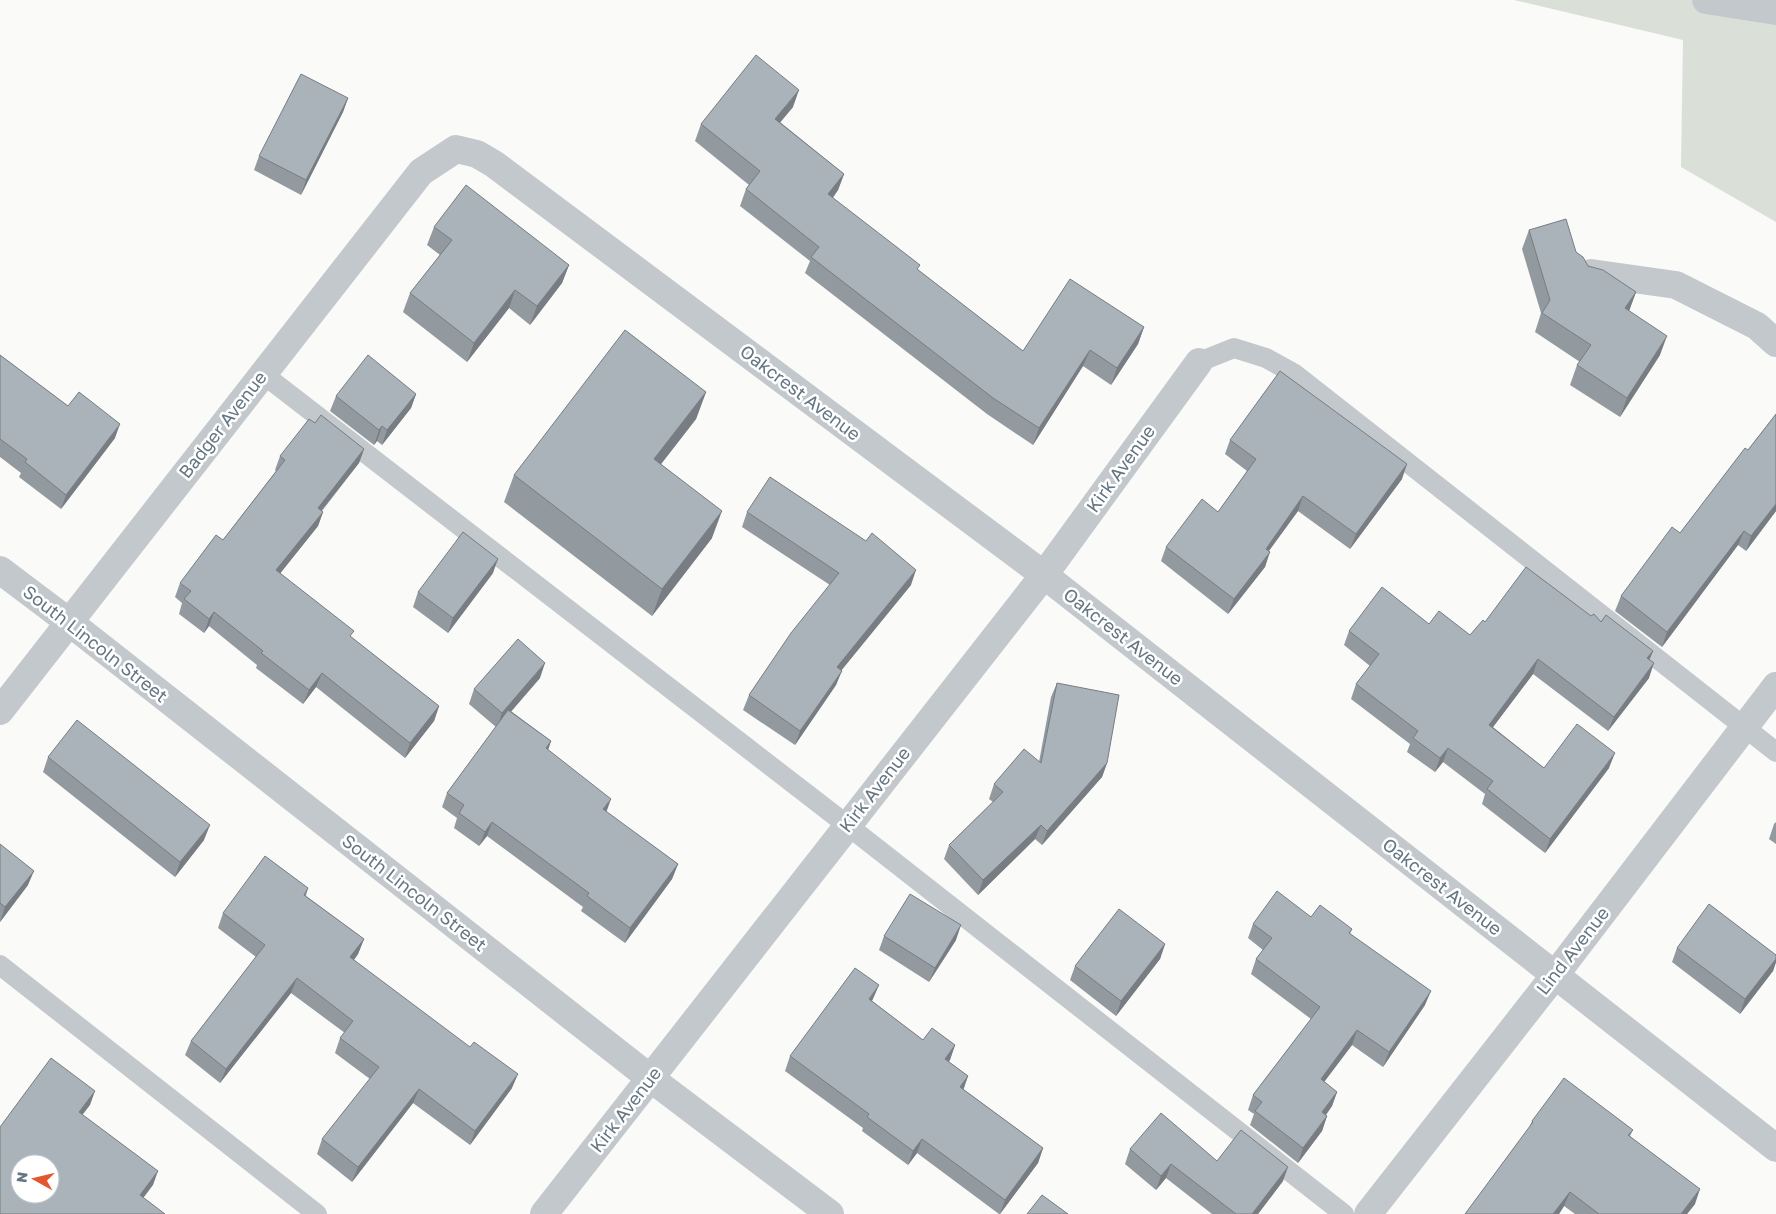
<svg xmlns="http://www.w3.org/2000/svg" width="1776" height="1214" font-family="'Golos Text',sans-serif">
	<style>
		.green { fill: #dadfd7 }
		.lines { fill: none; stroke-linecap: round; stroke-linejoin: round }
		.lane { stroke: #c3c8cc; stroke-width: 20 }
		.street { stroke: #c3c8cc; stroke-width: 28 }
		.wall { fill: #929a9f }
		.shaded-wall { fill: #777d82 }
		.building { fill: #aab3b9; stroke: #777d82; fill-rule: evenodd }
		.labels { text-anchor: middle; stroke-width: 5; stroke-linejoin: round; paint-order: stroke }
		.street-label { font-size: 18px; fill: #657683; stroke: #fff }
	</style>
	<rect width="100%" height="100%" fill="#fafaf8"/>
	<path class="green" d="M 1514,0 L 1776,0 L 1776,222 L 1681,167 L 1683,40 Z"/>
	<g class="lines">
		<path class="lane" d="M 1199,362 L 1234,348 L 1266,358 L 1295,374 L 1776,752
			M 263,374 L 847,825 L 1344,1214
			M 0,965 L 317,1214"/>
		<path class="street" d="M 1706,0 L 1776,11
			M 1591,273 L 1676,285 L 1757,326 L 1776,343
			M 0,570 L 69,622 L 650,1078 L 830,1214
			M 0,711 L 421,172 L 456,149 L 477,154 L 494,164 L 1044,575 L 1776,1148
			M 544,1214 L 1044,575 L 1199,362
			M 1368,1214 L 1555,975 L 1776,686"/>
	</g>
	<path class="wall" d="M 348,98 L 343,112 L 301,195 L 254,170 L 259,156 Z
		M 793,107 L 780,122 L 844,174 L 838,190 L 833,198 L 918,270 L 1023,351 L 1144,327 L 1138,344 L 1111,385 L 1083,366 L 1033,445 L 987,414 L 805,273 L 810,261 L 740,206 L 746,189 L 749,185 L 695,141 L 701,124 Z
		M 434,227 L 569,265 L 562,283 L 530,325 L 509,308 L 467,362 L 403,312 L 410,293 L 440,255 L 427,245 Z
		M 1529,230 L 1576,252 L 1588,266 L 1636,292 L 1629,311 L 1660,355 L 1620,417 L 1570,385 L 1577,365 L 1580,362 L 1535,332 L 1541,313 L 1522,249 Z
		M 0,355 L 68,406 L 115,438 L 61,509 L 19,477 L 21,473 L 0,457 Z
		M 706,392 L 696,419 L 661,464 L 712,538 L 652,616 L 504,502 L 514,475 Z
		M 416,394 L 411,408 L 382,445 L 377,441 L 374,445 L 330,411 L 336,396 Z
		M 1776,414 L 1776,511 L 1746,551 L 1738,545 L 1662,647 L 1615,611 L 1621,596 L 1680,533 L 1748,450 Z
		M 315,423 L 364,449 L 359,463 L 322,511 L 323,512 L 318,526 L 280,573 L 352,638 L 439,706 L 434,721 L 405,758 L 316,687 L 303,704 L 256,668 L 257,665 L 209,626 L 204,633 L 179,614 L 182,603 L 175,597 L 180,583 L 223,540 L 276,471 L 275,470 L 280,456 Z
		M 1230,440 L 1402,479 L 1350,549 L 1298,511 L 1269,551 L 1265,567 L 1228,614 L 1161,561 L 1166,547 L 1218,512 L 1247,471 L 1225,454 Z
		M 747,512 L 911,585 L 841,670 L 836,685 L 795,745 L 743,710 L 749,695 L 830,585 L 742,527 Z
		M 493,573 L 448,633 L 413,607 L 418,592 Z
		M 1591,616 L 1601,622 L 1653,651 L 1649,660 L 1649,678 L 1608,731 L 1533,674 L 1493,727 L 1544,768 L 1609,768 L 1545,853 L 1482,804 L 1485,794 L 1443,762 L 1435,772 L 1407,752 L 1410,744 L 1351,699 L 1356,684 L 1370,666 L 1344,645 L 1349,631 L 1429,624 L 1470,635 L 1485,622 Z
		M 540,678 L 511,711 L 551,741 L 548,750 L 606,812 L 678,864 L 672,879 L 625,943 L 581,911 L 583,907 L 487,836 L 479,846 L 454,828 L 457,818 L 442,807 L 447,793 L 496,727 L 469,704 L 474,689 Z
		M 1057,683 L 1107,763 L 1102,777 L 1042,845 L 1035,839 L 978,895 L 944,859 L 949,845 L 993,802 L 989,799 L 994,784 L 1039,762 L 1051,697 Z
		M 48,757 L 204,840 L 175,877 L 43,772 Z
		M 1776,822 L 1776,844 L 1769,839 L 1774,824 Z
		M 0,844 L 28,885 L 0,922 Z
		M 308,888 L 306,896 L 364,939 L 358,954 L 354,960 L 512,1088 L 470,1145 L 413,1103 L 352,1182 L 317,1154 L 322,1139 L 370,1079 L 335,1053 L 340,1038 L 345,1033 L 291,993 L 220,1083 L 185,1055 L 191,1041 L 256,957 L 218,928 L 223,913 Z
		M 1311,917 L 1352,929 L 1350,934 L 1425,1005 L 1383,1067 L 1352,1045 L 1324,1082 L 1337,1092 L 1332,1106 L 1326,1115 L 1327,1116 L 1322,1131 L 1298,1163 L 1250,1125 L 1254,1114 L 1248,1110 L 1253,1095 L 1311,1019 L 1251,974 L 1256,959 L 1263,950 L 1248,938 L 1253,924 Z
		M 884,936 L 956,940 L 929,982 L 879,950 Z
		M 1165,944 L 1160,959 L 1116,1016 L 1070,980 L 1075,966 Z
		M 1677,948 L 1776,955 L 1776,962 L 1773,971 L 1740,1014 L 1672,962 Z
		M 873,999 L 872,1001 L 923,1040 L 955,1045 L 949,1062 L 968,1076 L 963,1089 L 1043,1148 L 1038,1163 L 1000,1214 L 999,1214 L 917,1153 L 908,1165 L 862,1131 L 863,1128 L 785,1071 L 790,1056 Z
		M 1532,1121 L 1633,1130 L 1630,1136 L 1695,1204 L 1687,1214 L 1575,1214 L 1564,1206 L 1559,1214 L 1465,1214 L 1529,1128 Z
		M 1130,1149 L 1217,1161 L 1283,1181 L 1258,1214 L 1212,1214 L 1166,1178 L 1156,1190 L 1125,1164 Z"/>
	<path class="shaded-wall" d="M 799,90 L 793,107 L 769,136 L 775,119 Z
		M 348,98 L 343,112 L 301,195 L 306,180 Z
		M 844,174 L 838,190 L 822,211 L 828,194 Z
		M 569,265 L 562,283 L 530,325 L 537,306 Z
		M 515,290 L 509,308 L 467,362 L 474,343 Z
		M 1636,292 L 1629,311 L 1625,308 Z
		M 1144,327 L 1138,344 L 1111,385 L 1117,368 Z
		M 1667,336 L 1660,355 L 1620,417 L 1627,398 Z
		M 1090,350 L 1083,366 L 1033,445 L 1039,428 Z
		M 706,392 L 696,419 L 644,486 L 654,459 Z
		M 416,394 L 411,408 L 382,445 L 387,430 Z
		M 120,424 L 115,438 L 61,509 L 66,495 Z
		M 382,426 L 377,441 L 374,445 L 379,430 Z
		M 364,449 L 359,463 L 312,522 L 318,508 Z
		M 1407,464 L 1402,479 L 1350,549 L 1356,534 Z
		M 1303,496 L 1298,511 L 1260,563 L 1266,549 Z
		M 1776,504 L 1776,511 L 1746,551 L 1751,536 Z
		M 722,511 L 712,538 L 652,616 L 662,589 Z
		M 323,512 L 318,526 L 271,585 L 276,570 Z
		M 1744,531 L 1738,545 L 1662,647 L 1667,632 Z
		M 1270,552 L 1265,567 L 1228,614 L 1234,599 Z
		M 498,559 L 493,573 L 448,633 L 453,618 Z
		M 916,570 L 911,585 L 832,682 L 837,667 Z
		M 214,612 L 209,626 L 204,633 L 209,619 Z
		M 1653,651 L 1647,666 L 1647,658 Z
		M 1538,659 L 1533,674 L 1484,739 L 1489,725 Z
		M 545,663 L 540,678 L 497,728 L 502,713 Z
		M 1654,663 L 1649,678 L 1608,731 L 1614,717 Z
		M 842,671 L 836,685 L 795,745 L 800,731 Z
		M 322,673 L 316,687 L 303,704 L 309,690 Z
		M 439,706 L 434,721 L 405,758 L 410,743 Z
		M 551,741 L 546,756 L 546,748 Z
		M 1448,748 L 1443,762 L 1435,772 L 1440,758 Z
		M 1615,753 L 1609,768 L 1545,853 L 1550,839 Z
		M 1107,763 L 1102,777 L 1042,845 L 1047,831 Z
		M 611,799 L 606,813 L 603,809 Z
		M 492,822 L 487,836 L 479,846 L 485,832 Z
		M 210,825 L 204,840 L 175,877 L 180,862 Z
		M 1041,825 L 1035,839 L 978,895 L 983,880 Z
		M 678,864 L 672,879 L 625,943 L 630,928 Z
		M 34,871 L 28,885 L 0,922 L 5,907 Z
		M 961,925 L 956,940 L 929,982 L 935,968 Z
		M 364,939 L 358,954 L 345,972 L 350,957 Z
		M 1165,944 L 1160,959 L 1116,1016 L 1121,1001 Z
		M 1776,959 L 1776,962 L 1773,971 L 1740,1014 L 1745,999 Z
		M 297,978 L 291,993 L 220,1083 L 226,1069 Z
		M 879,985 L 873,999 L 863,1013 L 869,999 Z
		M 1431,991 L 1425,1005 L 1383,1067 L 1389,1052 Z
		M 1357,1030 L 1352,1045 L 1315,1094 L 1321,1079 Z
		M 955,1045 L 950,1060 L 940,1074 L 945,1059 Z
		M 518,1074 L 512,1088 L 470,1145 L 475,1131 Z
		M 968,1076 L 963,1091 L 960,1087 Z
		M 419,1089 L 413,1103 L 352,1182 L 358,1167 Z
		M 95,1091 L 90,1105 L 74,1126 L 79,1112 Z
		M 1337,1092 L 1332,1106 L 1317,1127 L 1322,1112 Z
		M 1327,1116 L 1322,1131 L 1298,1163 L 1303,1148 Z
		M 922,1139 L 917,1153 L 908,1165 L 913,1151 Z
		M 1043,1148 L 1038,1163 L 1000,1214 L 1005,1200 Z
		M 1171,1164 L 1166,1178 L 1156,1190 L 1161,1176 Z
		M 1288,1167 L 1283,1181 L 1258,1214 L 1252,1214 Z
		M 158,1171 L 153,1185 L 135,1209 L 140,1195 Z
		M 1700,1189 L 1695,1204 L 1687,1214 L 1681,1214 Z
		M 1570,1192 L 1564,1206 L 1559,1214 L 1553,1214 Z"/>
	<path class="building" d="M 756,55 L 799,90 L 775,119 L 844,174 L 828,194 L 920,265 L 917,269 L 1023,351 L 1070,279 L 1144,327 L 1117,368 L 1090,350 L 1039,428 L 993,398 L 811,257 L 819,247 L 746,189 L 760,171 L 701,124 Z
		M 301,74 L 348,98 L 306,180 L 259,156 Z
		M 466,185 L 569,265 L 537,306 L 515,290 L 474,343 L 410,293 L 452,240 L 434,227 Z
		M 1566,219 L 1576,252 L 1583,257 L 1588,266 L 1603,270 L 1636,292 L 1625,308 L 1667,336 L 1627,398 L 1577,365 L 1591,345 L 1542,313 L 1550,300 L 1529,230 Z
		M 625,330 L 706,392 L 654,459 L 722,511 L 662,589 L 514,475 Z
		M 0,355 L 68,406 L 79,392 L 120,424 L 66,495 L 25,462 L 27,459 L 0,439 Z
		M 368,355 L 416,394 L 387,430 L 382,426 L 379,430 L 336,396 Z
		M 1280,371 L 1407,464 L 1356,534 L 1303,496 L 1266,549 L 1270,552 L 1234,599 L 1166,547 L 1202,499 L 1218,512 L 1256,459 L 1230,440 Z
		M 1776,414 L 1776,504 L 1751,536 L 1744,531 L 1667,632 L 1621,596 L 1672,527 L 1680,533 L 1745,448 L 1748,450 Z
		M 321,415 L 364,449 L 318,508 L 323,512 L 276,570 L 354,631 L 350,636 L 439,706 L 410,743 L 322,673 L 309,690 L 261,653 L 263,651 L 214,612 L 209,619 L 184,599 L 191,591 L 180,583 L 216,535 L 223,540 L 285,460 L 280,456 L 309,419 L 315,423 Z
		M 770,477 L 866,541 L 872,533 L 916,570 L 837,667 L 842,671 L 800,731 L 749,695 L 791,633 L 839,573 L 747,512 Z
		M 463,532 L 498,559 L 453,618 L 418,592 Z
		M 1526,567 L 1591,616 L 1594,614 L 1601,622 L 1606,615 L 1653,651 L 1647,658 L 1654,663 L 1614,717 L 1538,659 L 1489,725 L 1544,768 L 1577,724 L 1615,753 L 1550,839 L 1487,789 L 1493,781 L 1448,748 L 1440,758 L 1413,738 L 1418,731 L 1356,684 L 1379,654 L 1349,631 L 1382,587 L 1429,624 L 1439,611 L 1470,635 L 1483,620 L 1485,622 Z
		M 518,639 L 545,663 L 502,713 L 474,689 Z
		M 1057,683 L 1119,695 L 1107,763 L 1047,831 L 1041,825 L 983,880 L 949,845 L 1003,792 L 994,784 L 1024,749 L 1041,763 Z
		M 508,710 L 551,741 L 546,748 L 611,799 L 603,809 L 678,864 L 630,928 L 587,896 L 589,893 L 492,822 L 485,832 L 459,813 L 464,805 L 447,793 Z
		M 77,720 L 210,825 L 180,862 L 48,757 Z
		M 0,844 L 34,871 L 5,907 L 0,903 Z
		M 265,856 L 308,888 L 304,895 L 364,939 L 350,957 L 470,1047 L 474,1042 L 518,1074 L 475,1131 L 419,1089 L 358,1167 L 322,1139 L 379,1067 L 340,1038 L 353,1021 L 297,978 L 226,1069 L 191,1041 L 265,945 L 223,913 Z
		M 1277,891 L 1311,917 L 1320,905 L 1352,929 L 1349,933 L 1431,991 L 1389,1052 L 1357,1030 L 1321,1079 L 1337,1092 L 1322,1112 L 1327,1116 L 1303,1148 L 1255,1111 L 1262,1102 L 1253,1095 L 1320,1007 L 1256,959 L 1272,938 L 1253,924 Z
		M 910,894 L 961,925 L 935,968 L 884,936 Z
		M 1709,904 L 1776,955 L 1776,959 L 1745,999 L 1677,948 Z
		M 1119,909 L 1165,944 L 1121,1001 L 1075,966 Z
		M 855,968 L 879,985 L 869,999 L 923,1040 L 932,1028 L 955,1045 L 945,1059 L 968,1076 L 960,1087 L 1043,1148 L 1005,1200 L 922,1139 L 913,1151 L 867,1117 L 869,1114 L 790,1056 Z
		M 51,1058 L 95,1091 L 79,1112 L 158,1171 L 140,1195 L 165,1214 L 0,1214 L 0,1127 ZM 20,1164 L 50,1164 L 50,1194 L 20,1194 Z
		M 1564,1078 L 1633,1130 L 1628,1135 L 1700,1189 L 1681,1214 L 1599,1214 L 1570,1192 L 1553,1214 L 1465,1214 L 1533,1122 L 1532,1121 Z
		M 1161,1113 L 1217,1161 L 1241,1130 L 1288,1167 L 1252,1214 L 1236,1214 L 1171,1164 L 1161,1176 L 1130,1149 Z
		M 1042,1195 L 1068,1214 L 1027,1214 Z"/>
	<g class="labels">
		<g class="street-label">
			<text transform="translate(800 393) rotate(37)" y="6">Oakcrest Avenue</text>
			<text transform="translate(223 425) rotate(-52)" y="6">Badger Avenue</text>
			<text transform="translate(1121 469) rotate(-54)" y="6">Kirk Avenue</text>
			<text transform="translate(1123 637) rotate(38)" y="6">Oakcrest Avenue</text>
			<text transform="translate(95 644) rotate(38)" y="6">South Lincoln Street</text>
			<text transform="translate(875 790) rotate(-52)" y="6">Kirk Avenue</text>
			<text transform="translate(1442 887) rotate(38)" y="6">Oakcrest Avenue</text>
			<text transform="translate(414 893) rotate(38)" y="6">South Lincoln Street</text>
			<text transform="translate(1573 951) rotate(-52)" y="6">Lind Avenue</text>
			<text transform="translate(626 1110) rotate(-52)" y="6">Kirk Avenue</text>
		</g>
	</g>
	<g transform="translate(35 1179) rotate(278)"><circle r="24" fill="#ffffff" stroke="#c1c8cd"/>
	<path d="M0-4L9 19L0 12L-9 19Z" fill="#e4572e"/>
	<text y="-8" font-size="14" font-weight="bold" text-anchor="middle" fill="#657683">N</text>
	</g>
</svg>
